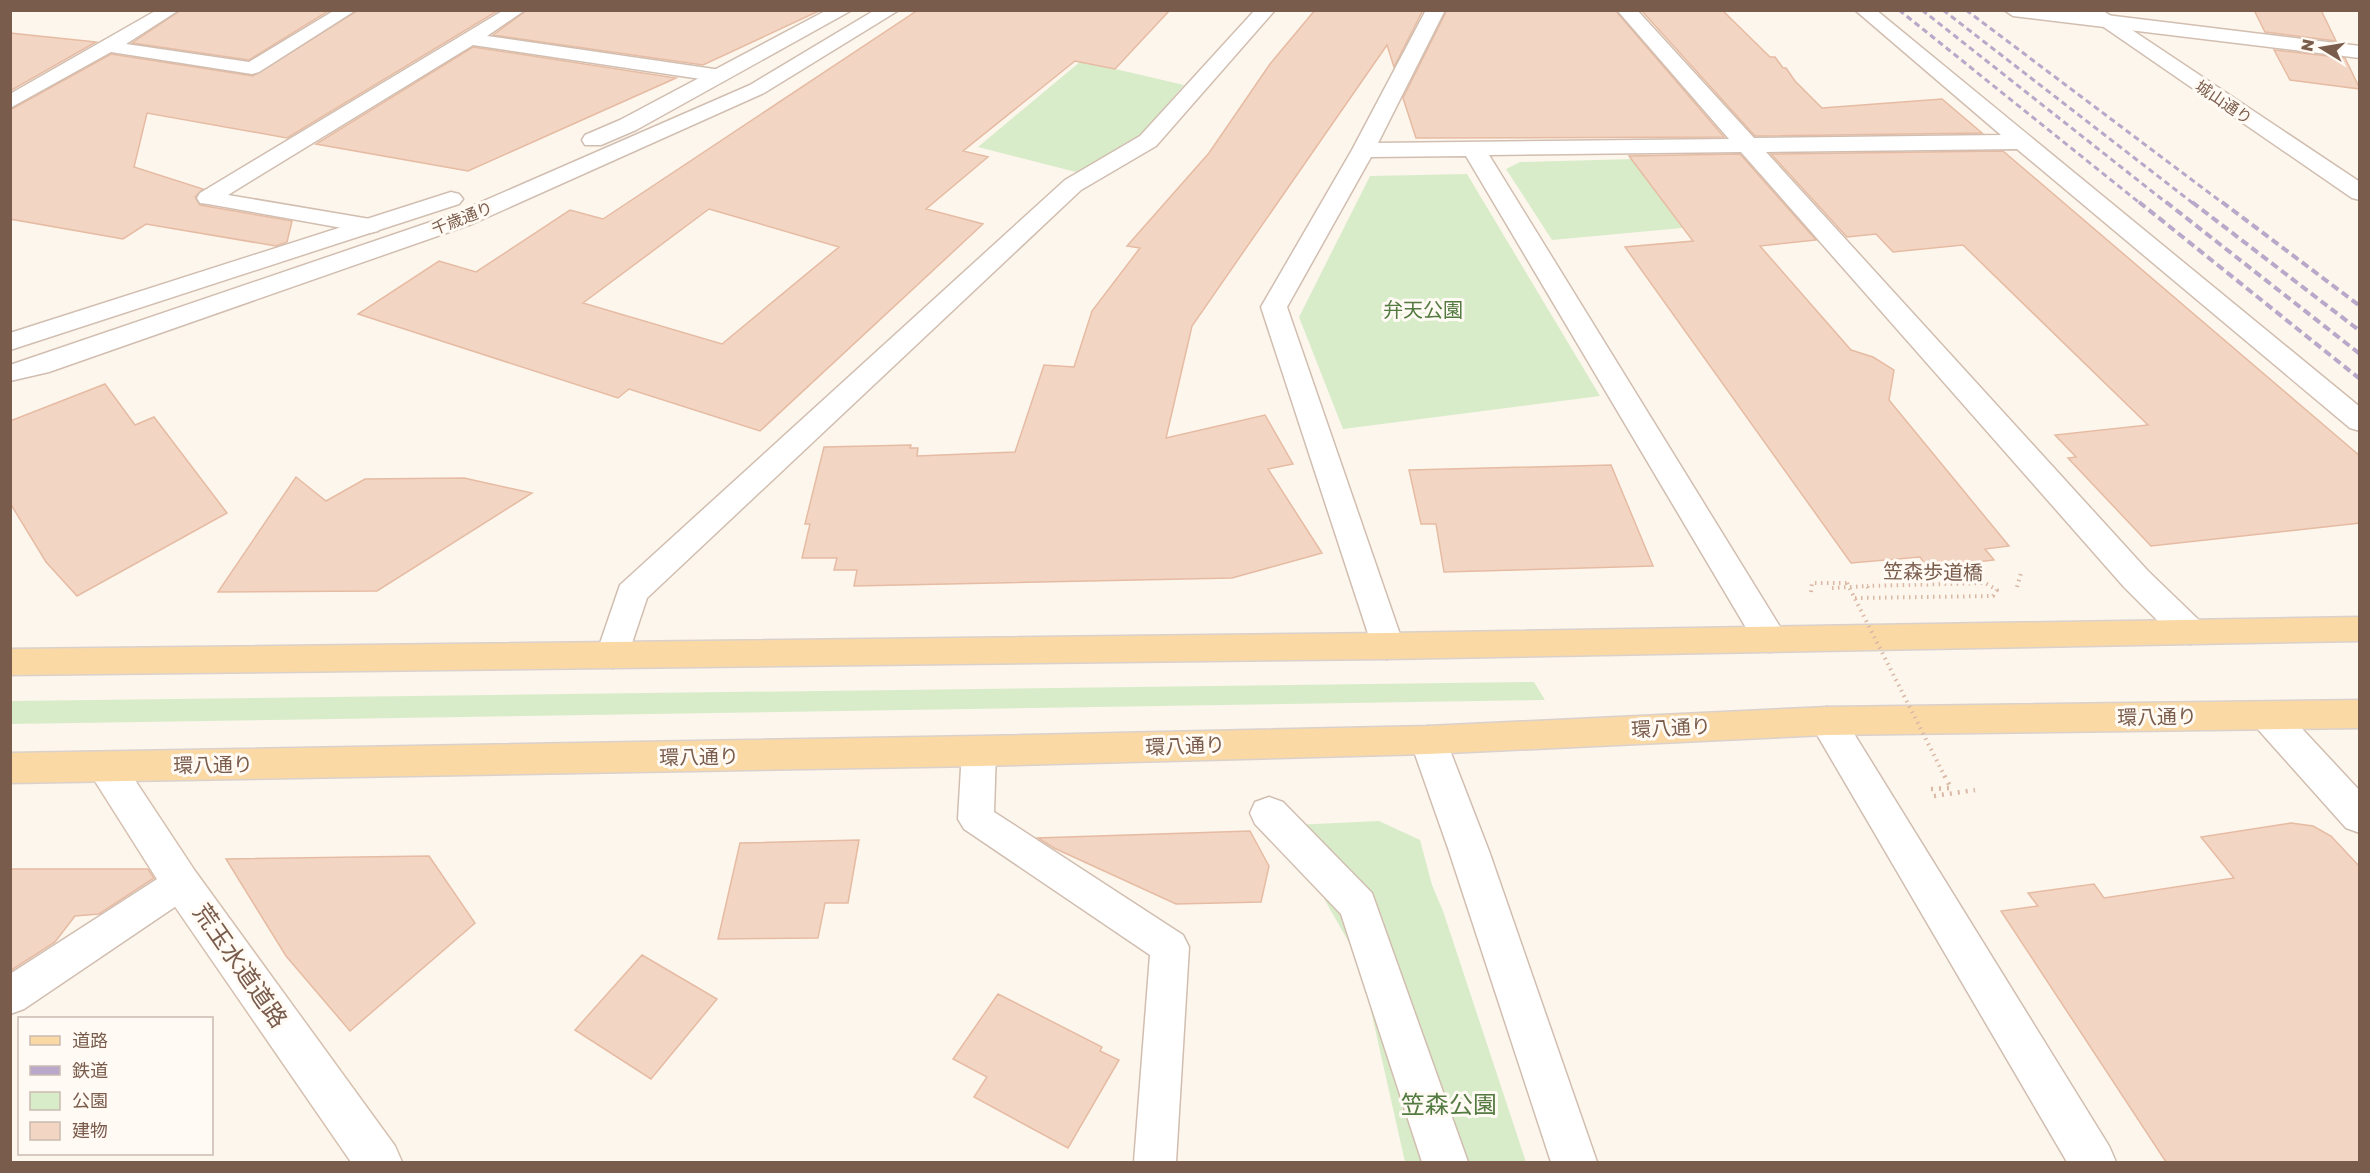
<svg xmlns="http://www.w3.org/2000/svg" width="2370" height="1173" font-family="'Golos Text','Noto Sans JP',sans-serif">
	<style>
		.green { fill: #d8ecc9 }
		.building { fill: #f3d5c3; stroke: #e6bba3; stroke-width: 1.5; fill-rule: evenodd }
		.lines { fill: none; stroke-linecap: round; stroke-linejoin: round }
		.service-casing { stroke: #d1beb0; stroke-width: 3 }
		.pedestrian-casing { stroke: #d1beb0; stroke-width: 3 }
		.minor-casing { stroke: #d1beb0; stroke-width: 3 }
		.tertiary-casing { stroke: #d1beb0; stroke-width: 3 }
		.secondary-casing { stroke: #d6c0b0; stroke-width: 3 }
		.primary-casing { stroke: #dad1cd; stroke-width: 3 }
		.path-far1 { stroke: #d9b8a5; stroke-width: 4; stroke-dasharray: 1.5 4.5; stroke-linecap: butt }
		.path { stroke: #d9b8a5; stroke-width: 4.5; stroke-dasharray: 2 6; stroke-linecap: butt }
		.service { fill: #fff; fill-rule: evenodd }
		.pedestrian { fill: #fff; fill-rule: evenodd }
		.minor { fill: #fff; fill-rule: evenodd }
		.tertiary { fill: #fff; fill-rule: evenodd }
		.secondary { fill: #fff; fill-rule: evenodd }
		.primary { fill: #fbd9a5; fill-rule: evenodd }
		.rail-far1 { stroke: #b9a8c9; stroke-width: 3; stroke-dasharray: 6 4; stroke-linecap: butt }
		.rail { stroke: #b9a8c9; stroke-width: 4; stroke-dasharray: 8 4.5; stroke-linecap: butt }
		.path-bridge { stroke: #d9b8a5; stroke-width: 4; stroke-dasharray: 1.5 4.5; stroke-linecap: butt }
		.labels { text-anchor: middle; stroke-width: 6; stroke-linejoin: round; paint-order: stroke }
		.far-street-label { font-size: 16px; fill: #7a5c4d; stroke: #fffaf3 }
		.park-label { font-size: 20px; fill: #537a41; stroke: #fffaf3 }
		.street-label { font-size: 20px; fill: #7a5c4d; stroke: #fffaf3 }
		.near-street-label { font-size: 24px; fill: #7a5c4d; stroke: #fffaf3 }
		.near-park-label { font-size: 24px; fill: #537a41; stroke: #fffaf3 }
	</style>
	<rect width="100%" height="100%" fill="#fdf6ec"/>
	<path class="green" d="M 1081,61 L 1184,85 L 1137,139 L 1076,172 L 978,147 Z
		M 1634,159 L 1682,228 L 1552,240 L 1506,169 L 1520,162 Z
		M 1467,174 L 1600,396 L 1343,429 L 1299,317 L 1370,176 Z
		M 1534,682 L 1545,700 L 10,724 L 11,701 Z
		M 1379,821 L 1420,840 L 1432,885 L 1443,911 L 1526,1162 L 1405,1162 L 1360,962 L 1314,881 L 1293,825 Z"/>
	<path class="building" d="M 181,10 L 330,10 L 249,60 L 132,43 Z
		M 358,10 L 499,10 L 287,138 L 147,113 L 134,167 L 203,189 L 195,197 L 200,205 L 292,221 L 287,242 L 276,246 L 146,224 L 123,239 L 10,219 L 10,110 L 111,54 L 253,76 Z
		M 527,10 L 821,10 L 703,65 L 493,35 Z
		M 918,10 L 1170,10 L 1115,69 L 1075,61 L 963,151 L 988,157 L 926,209 L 983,224 L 760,431 L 629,389 L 618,398 L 358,314 L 439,261 L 476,272 L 570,210 L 603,219 ZM 709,209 L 839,247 L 722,344 L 583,303 Z
		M 1315,10 L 1423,10 L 1394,67 L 1387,45 L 1192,326 L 1166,438 L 1265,415 L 1293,464 L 1268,469 L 1322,553 L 1232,578 L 854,586 L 857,570 L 834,570 L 837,558 L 802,558 L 810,524 L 805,524 L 824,447 L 911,445 L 910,448 L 918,448 L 917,456 L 1015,452 L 1044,365 L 1074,367 L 1092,311 L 1140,248 L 1127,246 L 1209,153 L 1270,64 Z
		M 1447,10 L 1615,10 L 1724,137 L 1416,138 L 1403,98 Z
		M 1641,10 L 1722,10 L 1770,57 L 1775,57 L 1783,68 L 1786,68 L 1795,81 L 1822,108 L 1942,99 L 1982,133 L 1755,136 Z
		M 2254,10 L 2321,10 L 2336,41 L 2265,32 Z
		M 10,33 L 96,42 L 10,91 Z
		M 473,47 L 676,78 L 468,171 L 316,144 Z
		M 2274,50 L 2345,58 L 2360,89 L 2290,80 Z
		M 2003,151 L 2360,456 L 2360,523 L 2151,546 L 2068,458 L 2076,457 L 2055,435 L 2148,425 L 1963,245 L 1893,252 L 1876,234 L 1847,237 L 1771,154 Z
		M 1740,154 L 1816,240 L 1760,246 L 1851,350 L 1873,357 L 1894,370 L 1889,400 L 2009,546 L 1985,549 L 1994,560 L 1928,568 L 1920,557 L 1851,563 L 1625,247 L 1693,241 L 1629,156 Z
		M 105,384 L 135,425 L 154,417 L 227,513 L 77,596 L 46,562 L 10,503 L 10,421 Z
		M 1611,465 L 1653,566 L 1444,572 L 1436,524 L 1421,524 L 1409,470 Z
		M 296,477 L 326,501 L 365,479 L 464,478 L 532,493 L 377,591 L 218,592 Z
		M 2291,823 L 2313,826 L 2331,836 L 2360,867 L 2360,1162 L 2166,1162 L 2001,911 L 2038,906 L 2028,893 L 2094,884 L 2104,898 L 2234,878 L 2201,837 Z
		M 1250,831 L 1269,866 L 1261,902 L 1176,904 L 1054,848 L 1038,838 Z
		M 859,840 L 848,903 L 825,903 L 818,938 L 718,939 L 740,843 Z
		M 429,856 L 475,923 L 350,1031 L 286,956 L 226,859 Z
		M 10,869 L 148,869 L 154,878 L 99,914 L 75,916 L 55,942 L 10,971 Z
		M 642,955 L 717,999 L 651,1079 L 575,1030 Z
		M 998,994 L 1102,1047 L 1100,1051 L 1119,1060 L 1068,1148 L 974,1097 L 987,1077 L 953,1059 Z"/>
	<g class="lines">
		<g class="service-casing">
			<path id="service" d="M 157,10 L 179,10 L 126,44 L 249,62 L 335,10 L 356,10 L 259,72 L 252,74 L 111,52 L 10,108 L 10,94 Z
				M 504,10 L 525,10 L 487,36 L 721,70 L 730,76 L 721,82 L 473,45 L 228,195 L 370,219 L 378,221 L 381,226 L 378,231 L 370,233 L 208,204 L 200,203 L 197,198 L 200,193 Z
				M 979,738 L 991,742 L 996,751 L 994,812 L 1183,935 L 1189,947 L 1176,1162 L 1134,1162 L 1150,955 L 964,829 L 958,819 L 962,751 L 967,742 Z
				M 181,867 L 194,872 L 199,883 L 194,894 L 24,1009 L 10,1014 L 10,974 L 168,872 Z"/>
		</g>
		<g class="pedestrian-casing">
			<path id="pedestrian" d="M 1269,797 L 1283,802 L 1372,893 L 1468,1162 L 1422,1162 L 1341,914 L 1255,824 L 1250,813 L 1255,802 Z"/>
		</g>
		<g class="minor-casing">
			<path id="minor" d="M 1255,10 L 1275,10 L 1156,146 L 1081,190 L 647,598 L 625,664 L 613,668 L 601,664 L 596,655 L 620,585 L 1065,180 L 1140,136 Z
				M 1426,10 L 1445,10 L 1378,143 L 1729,139 L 1617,10 L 1637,10 L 1754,138 L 2001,135 L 1855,10 L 1876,10 L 2360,407 L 2360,431 L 2350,428 L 2017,149 L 1766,152 L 2148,571 L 2202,623 L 2207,632 L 2202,641 L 2190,644 L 2178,641 L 2124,587 L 1741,152 L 1489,155 L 1782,630 L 1787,639 L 1782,648 L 1770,652 L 1758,648 L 1466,156 L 1371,157 L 1287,307 L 1404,646 L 1399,655 L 1387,659 L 1375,655 L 1261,307 L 1352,150 Z
				M 2004,10 L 2065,10 L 2360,46 L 2360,58 L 2013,16 Z
				M 2268,702 L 2281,706 L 2360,791 L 2360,833 L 2346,828 L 2255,726 L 2250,716 L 2255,706 Z
				M 1827,707 L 1840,711 L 2109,1146 L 2116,1162 L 2067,1162 L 1809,721 L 1814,711 Z
				M 1428,726 L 1441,730 L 1446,740 L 1489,851 L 1597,1162 L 1551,1162 L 1449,851 L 1410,740 L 1415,730 Z"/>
		</g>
		<g class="tertiary-casing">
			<path id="tertiary" d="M 827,10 L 852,10 L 636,130 L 601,145 L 585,145 L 582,140 L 585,135 L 620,120 Z
				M 875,10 L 899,10 L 764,93 L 472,224 L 49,372 L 10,381 L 10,365 L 454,214 L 750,85 Z
				M 2079,10 L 2102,10 L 2360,182 L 2360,200 L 2352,198 Z
				M 451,192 L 459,194 L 463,199 L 459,204 L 10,350 L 10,333 Z"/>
		</g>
		<g class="secondary-casing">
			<path id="secondary" d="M 106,752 L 119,756 L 195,871 L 395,1146 L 402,1162 L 351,1162 L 167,895 L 93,778 L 87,767 L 93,756 Z"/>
		</g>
		<g class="primary-casing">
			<path id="primary" d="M 2360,617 L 2360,641 L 1387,659 L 10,675 L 10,649 L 1387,633 Z
				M 2360,700 L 2360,728 L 1827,735 L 1428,754 L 979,766 L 10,783 L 10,753 L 979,736 L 1428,726 L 1827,707 Z"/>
		</g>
		<path class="path-far1" d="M 2017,587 L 2021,573
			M 1832,588 L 1867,586 L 1870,591
			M 1811,592 L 1812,583 L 1847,583"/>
		<path class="path" d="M 1931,789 L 1951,788 L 1944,775
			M 1934,796 L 1975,790"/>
		<use href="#service" class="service"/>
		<use href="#pedestrian" class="pedestrian"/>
		<use href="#minor" class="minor"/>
		<use href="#tertiary" class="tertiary"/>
		<use href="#secondary" class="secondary"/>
		<use href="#primary" class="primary"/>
		<path class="rail-far1" d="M 1899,10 L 2141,204
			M 1922,10 L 2168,204
			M 1943,10 L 2194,204
			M 1966,10 L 2224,204"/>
		<path class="rail" d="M 2139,202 L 2360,379
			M 2166,202 L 2360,354
			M 2192,202 L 2360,331
			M 2222,202 L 2360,306"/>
		<path class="path-bridge" d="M 1847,583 L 1944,775
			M 1855,598 L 1993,596 L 1997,590 L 1985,583 L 1867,586"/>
	</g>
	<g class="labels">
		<g class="far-street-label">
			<text transform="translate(2224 102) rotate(34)" y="6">城山通り</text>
			<text transform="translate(462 218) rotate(-21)" y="6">千歳通り</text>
		</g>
		<g class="park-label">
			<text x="1423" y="317">弁天公園</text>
		</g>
		<g class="street-label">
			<text transform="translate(1933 572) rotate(1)" y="7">笠森歩道橋</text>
			<text transform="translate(2157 717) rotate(-1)" y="7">環八通り</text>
			<text transform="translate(1671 728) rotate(-3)" y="7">環八通り</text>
			<text transform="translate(1185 746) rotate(-2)" y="7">環八通り</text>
			<text transform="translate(699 757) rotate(-1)" y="7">環八通り</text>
			<text transform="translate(213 765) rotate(-1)" y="7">環八通り</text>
		</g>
		<g class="near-street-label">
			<text transform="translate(240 966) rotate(55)" y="8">荒玉水道道路</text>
		</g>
		<g class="near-park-label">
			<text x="1449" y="1113">笠森公園</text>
		</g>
	</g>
	<rect width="2370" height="1173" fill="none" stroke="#7a5c4d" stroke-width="24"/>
	<rect x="18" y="1017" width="195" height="138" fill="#fffaf3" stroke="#cabbb1" stroke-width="1.5"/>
	<rect x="30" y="1036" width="30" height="9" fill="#fbd9a5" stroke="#cabbb1" stroke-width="1.5"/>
	<text x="72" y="1047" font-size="18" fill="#7a5c4d">道路</text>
	<rect x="30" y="1066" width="30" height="9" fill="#b9a8c9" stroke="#cabbb1" stroke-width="1.5"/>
	<text x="72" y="1077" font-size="18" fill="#7a5c4d">鉄道</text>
	<rect x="30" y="1092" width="30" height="18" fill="#d8ecc9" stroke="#cabbb1" stroke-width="1.5"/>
	<text x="72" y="1107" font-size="18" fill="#7a5c4d">公園</text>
	<rect x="30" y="1122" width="30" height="18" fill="#f3d5c3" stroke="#cabbb1" stroke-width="1.5"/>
	<text x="72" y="1137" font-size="18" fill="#7a5c4d">建物</text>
	<g transform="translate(2322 48) rotate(281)" stroke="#fffaf3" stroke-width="4.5" paint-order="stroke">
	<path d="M0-4.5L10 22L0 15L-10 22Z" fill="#7a5c4d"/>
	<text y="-9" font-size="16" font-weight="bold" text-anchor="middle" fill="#7a5c4d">N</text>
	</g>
</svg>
